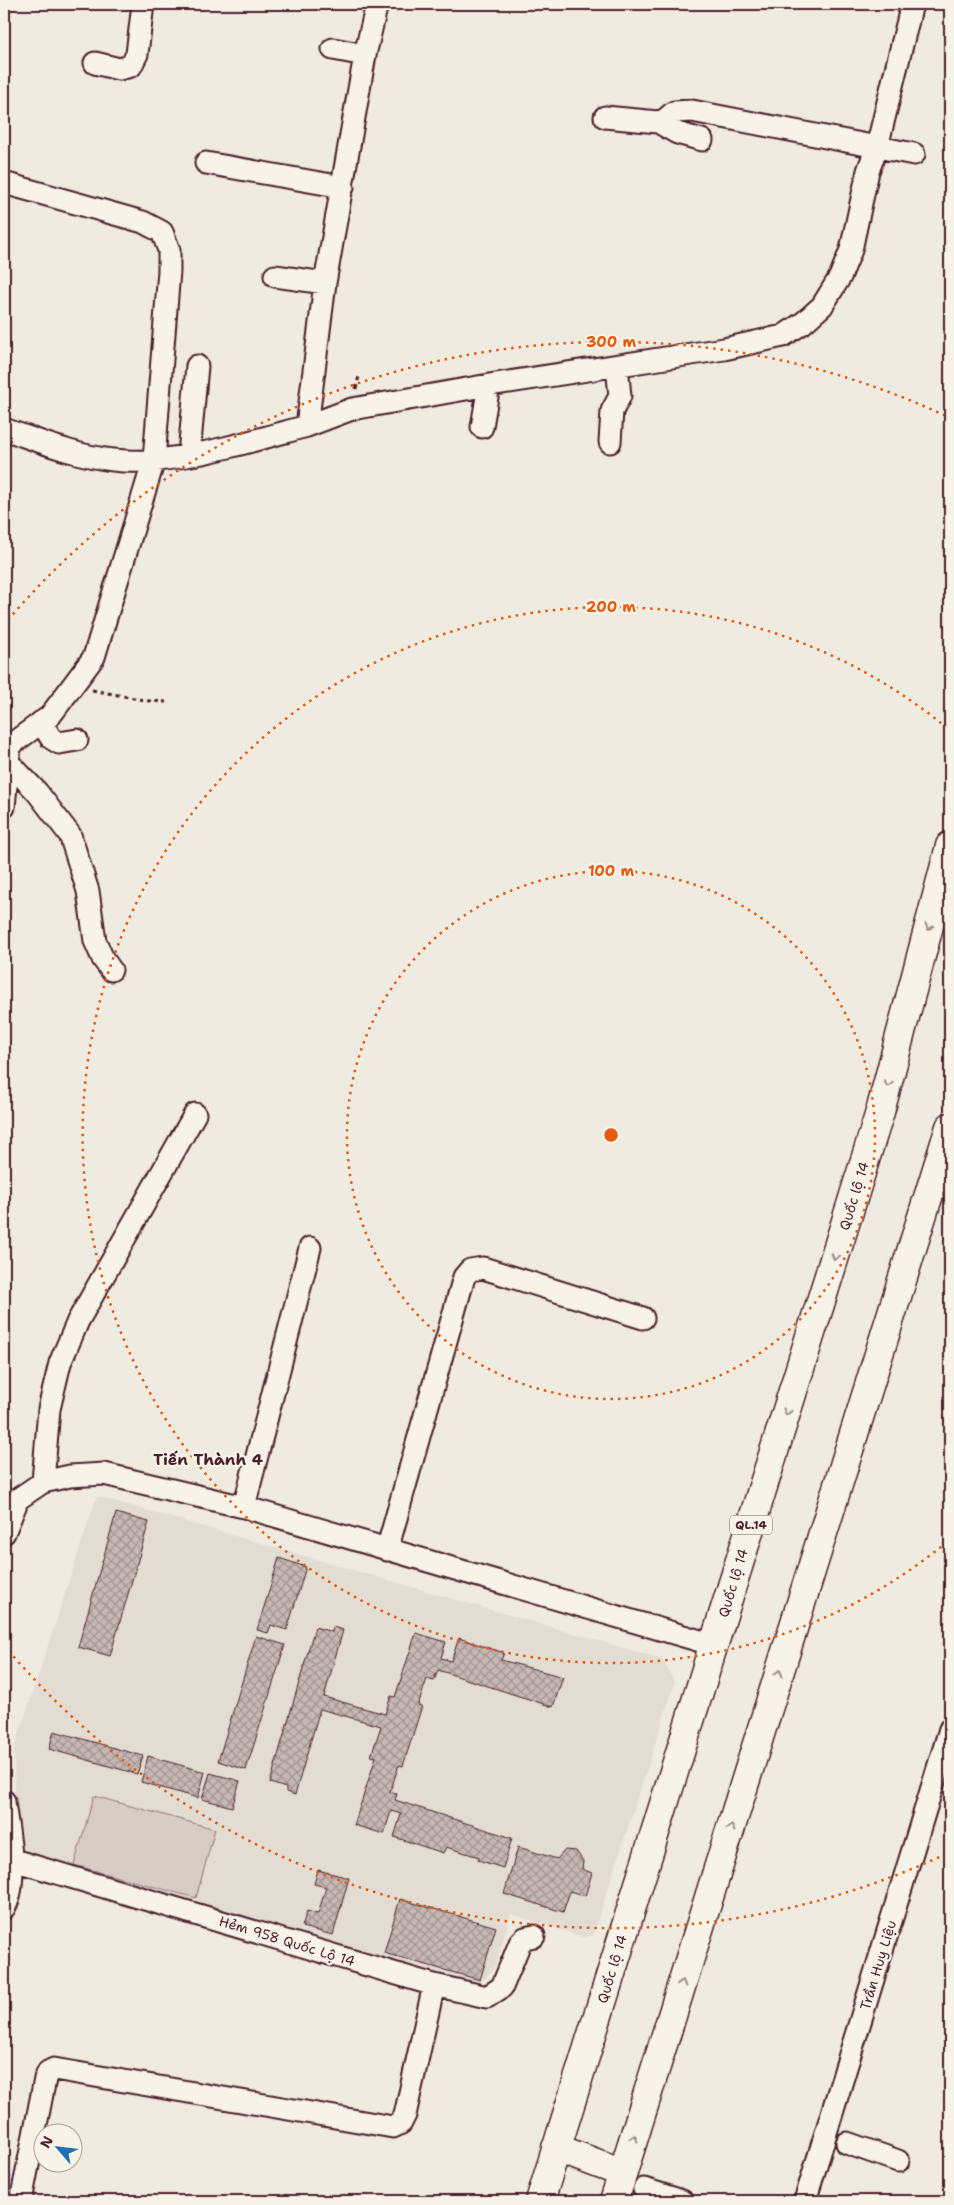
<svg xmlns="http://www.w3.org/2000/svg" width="954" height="2205" font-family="'Shantell Sans',sans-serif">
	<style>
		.built { fill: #e3dcd2 }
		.pitch { fill: #d8cdc6; stroke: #917678 }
		.building { fill: url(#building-cross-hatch); stroke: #4a1f2b }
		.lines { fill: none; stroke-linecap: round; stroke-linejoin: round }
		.minor-casing { stroke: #4a1f2b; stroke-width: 25 }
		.highway-casing { stroke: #4a1f2b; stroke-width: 31 }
		.path { stroke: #4a1f2b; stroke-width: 3; stroke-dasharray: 4 4; stroke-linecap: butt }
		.minor { stroke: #f7f3e8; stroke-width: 21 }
		.highway { stroke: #f7f3e8; stroke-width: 28 }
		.oneway { stroke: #a0898a }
		.ring { fill: none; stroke: #e8590c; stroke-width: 2.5; stroke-dasharray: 2.5 5 }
		.labels { text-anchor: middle; stroke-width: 4.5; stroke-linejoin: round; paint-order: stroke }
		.shield { fill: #f7f3e8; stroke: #7e5f64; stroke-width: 1 }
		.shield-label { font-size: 12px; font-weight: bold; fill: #4a1f2b }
		.street-label { font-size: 14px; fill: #4a1f2b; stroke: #f7f3e8 }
		.quarter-label { font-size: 16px; font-weight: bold; fill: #4a1f2b; stroke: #f7f3e8 }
		.centre { fill: #e8590c; stroke: #f7f3e8; stroke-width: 2.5 }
		.ring-label { font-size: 15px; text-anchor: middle; font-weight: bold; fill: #e8590c; stroke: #f7f3e8; stroke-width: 4.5; stroke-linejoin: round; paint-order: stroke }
	</style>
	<defs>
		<pattern id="building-cross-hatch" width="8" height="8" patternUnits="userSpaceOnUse" patternTransform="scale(1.25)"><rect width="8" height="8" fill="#c6b8b3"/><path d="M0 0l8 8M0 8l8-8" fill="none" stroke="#a39592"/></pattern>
	</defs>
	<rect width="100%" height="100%" fill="#f0ebe0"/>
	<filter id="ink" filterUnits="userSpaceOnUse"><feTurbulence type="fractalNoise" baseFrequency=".02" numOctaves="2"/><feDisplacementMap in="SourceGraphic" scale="10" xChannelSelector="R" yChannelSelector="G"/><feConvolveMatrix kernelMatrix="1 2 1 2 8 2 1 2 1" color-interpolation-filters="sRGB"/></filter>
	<g filter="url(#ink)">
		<path class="built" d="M 97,1496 L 662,1659 L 675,1683 L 593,1935 L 583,1937 L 511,1914 L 496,1965 L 485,1979 L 474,1983 L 16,1852 L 14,1749 Z"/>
		<path class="pitch" d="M 94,1796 L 215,1829 L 196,1898 L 74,1865 Z"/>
		<path class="building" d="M 116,1513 L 149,1522 L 110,1656 L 78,1647 Z
			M 279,1558 L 306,1567 L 287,1630 L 271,1625 L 268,1633 L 257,1630 Z
			M 315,1627 L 332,1632 L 333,1627 L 343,1630 L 324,1697 L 385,1714 L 391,1696 L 395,1697 L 416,1633 L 446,1642 L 441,1658 L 451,1661 L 459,1638 L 504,1653 L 501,1660 L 563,1677 L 553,1707 L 438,1670 L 434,1681 L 427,1679 L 418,1705 L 422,1706 L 403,1766 L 399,1765 L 390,1792 L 397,1794 L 395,1800 L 512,1838 L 503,1868 L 478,1860 L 479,1857 L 446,1847 L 443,1853 L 394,1837 L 401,1814 L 391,1811 L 384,1834 L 354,1825 L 376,1757 L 371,1756 L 381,1726 L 320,1709 L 295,1795 L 286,1792 L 286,1788 L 270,1783 Z
			M 256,1636 L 285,1645 L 246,1770 L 218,1761 Z
			M 54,1731 L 143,1756 L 137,1774 L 49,1749 Z
			M 148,1756 L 205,1772 L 198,1798 L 141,1782 Z
			M 210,1773 L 240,1781 L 232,1807 L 202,1799 Z
			M 518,1847 L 557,1859 L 565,1850 L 576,1851 L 583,1861 L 582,1869 L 592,1873 L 585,1896 L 570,1891 L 563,1912 L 504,1894 Z
			M 318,1870 L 349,1878 L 333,1935 L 302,1927 L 307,1911 L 318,1914 L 326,1887 L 314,1884 Z
			M 400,1899 L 496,1927 L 480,1980 L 384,1953 Z"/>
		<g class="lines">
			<g class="minor-casing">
				<path id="minor" d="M 333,49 L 365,55
					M 95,63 L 119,69 L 131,66 L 137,54 L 143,4
					M 605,117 L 658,122 L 666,119 L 674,112 L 692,111 L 877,147 L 912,4
					M 658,122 L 677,133 L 702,140
					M 206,163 L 343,187
					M 4,183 L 143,222 L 162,232 L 169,250 L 169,271 L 154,460 L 94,657 L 50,716 L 9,746
					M 275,276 L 325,283
					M 307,426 L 352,409 L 489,385 L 724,349 L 783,336 L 803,323 L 822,306 L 840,277 L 851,250 L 868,171 L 877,147 L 914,154
					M 482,427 L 489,385
					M 4,429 C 39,441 76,456 113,460 C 170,467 251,441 307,426 L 325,283 L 365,55 L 377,4
					M 610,442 L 612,411 L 620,396 L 617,366
					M 189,454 L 197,366
					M 41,722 L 51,738 L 59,743 L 77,740
					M 9,763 L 37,792 L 70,835 L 88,891 L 95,941 L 103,959 L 111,970
					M 4,807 L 9,753
					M 43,1482 L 49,1409 L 60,1363 L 78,1321 L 195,1114
					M 244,1507 L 310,1248
					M 4,1533 L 18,1499 L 43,1482 L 70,1476 L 104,1474 L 244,1507 L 714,1645
					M 387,1550 L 464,1277 L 470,1270 L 483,1268 L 643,1318
					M 4,1801 C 7,1830 20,1883 4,1908
					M 10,1859 L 434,1985 L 487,1997 L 502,1987 L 520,1943 L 525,1938 L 534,1936
					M 847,2143 L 898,2161
					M 644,2189 L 682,2201
					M 21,2201 L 45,2079 L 48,2072 L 54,2069 L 393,2127 L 401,2123 L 405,2115 L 434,1985
					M 805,2201 L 950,1729"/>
			</g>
			<g class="highway-casing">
				<path id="highway" d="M 556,2148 L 623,2173
					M 540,2201 L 880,1112 L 950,846
					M 614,2201 L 950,1127"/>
			</g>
			<path class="path" d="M 356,389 L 359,376
				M 92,690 L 149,701 L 166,702"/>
			<use href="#minor" class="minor"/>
			<use href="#highway" class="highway"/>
		</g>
		<defs><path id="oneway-chevron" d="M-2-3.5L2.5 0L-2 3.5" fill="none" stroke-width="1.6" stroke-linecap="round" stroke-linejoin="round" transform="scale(1.25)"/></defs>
		<g class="oneway">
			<use href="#oneway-chevron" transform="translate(929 927) rotate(105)"/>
			<use href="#oneway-chevron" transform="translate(888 1084) rotate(105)"/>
			<use href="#oneway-chevron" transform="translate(835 1257) rotate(107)"/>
			<use href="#oneway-chevron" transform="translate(787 1412) rotate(107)"/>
			<use href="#oneway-chevron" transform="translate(779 1673) rotate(-73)"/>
			<use href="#oneway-chevron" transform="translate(731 1828) rotate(-73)"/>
			<use href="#oneway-chevron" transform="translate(682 1983) rotate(-73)"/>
			<use href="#oneway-chevron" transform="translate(634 2138) rotate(-73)"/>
		</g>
	</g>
	<g class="ring">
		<circle cx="611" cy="1135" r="264"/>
		<path d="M947 1542A528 528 0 1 1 947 728"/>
		<path d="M946 1854A793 793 0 0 1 8 1650M8 620A793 793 0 0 1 946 416"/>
	</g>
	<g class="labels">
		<rect class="shield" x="730" y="1515.5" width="42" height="19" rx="4"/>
		<g class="shield-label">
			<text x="751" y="1529">QL.14</text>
		</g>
		<g class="street-label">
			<text transform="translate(854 1196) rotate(-73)" y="5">Quốc lộ 14</text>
			<text transform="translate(733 1583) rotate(-73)" y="5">Quốc lộ 14</text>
			<text transform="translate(287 1941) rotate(17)" y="5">Hẻm 958 Quốc Lộ 14</text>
			<text transform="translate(878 1965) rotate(-73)" y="5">Trần Huy Liệu</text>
			<text transform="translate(612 1969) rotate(-73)" y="5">Quốc lộ 14</text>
		</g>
		<g class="quarter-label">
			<text x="208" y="1465">Tiến Thành 4</text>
		</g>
	</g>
	<circle cx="611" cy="1135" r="8" class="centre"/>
	<g class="ring-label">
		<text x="611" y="347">300 m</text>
		<text x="611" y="612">200 m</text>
		<text x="611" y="876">100 m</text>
	</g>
	<rect width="954" height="2205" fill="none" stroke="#f7f3e8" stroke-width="20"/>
	<rect x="10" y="10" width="934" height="2185" fill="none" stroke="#4a1f2b" stroke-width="2" filter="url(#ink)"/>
	<g transform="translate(58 2148) rotate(298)"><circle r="24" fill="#f7f3e8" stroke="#b29e9c"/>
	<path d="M0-4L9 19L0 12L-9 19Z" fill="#1f6fb2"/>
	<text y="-8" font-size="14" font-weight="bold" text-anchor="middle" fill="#4a1f2b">N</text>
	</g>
</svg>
